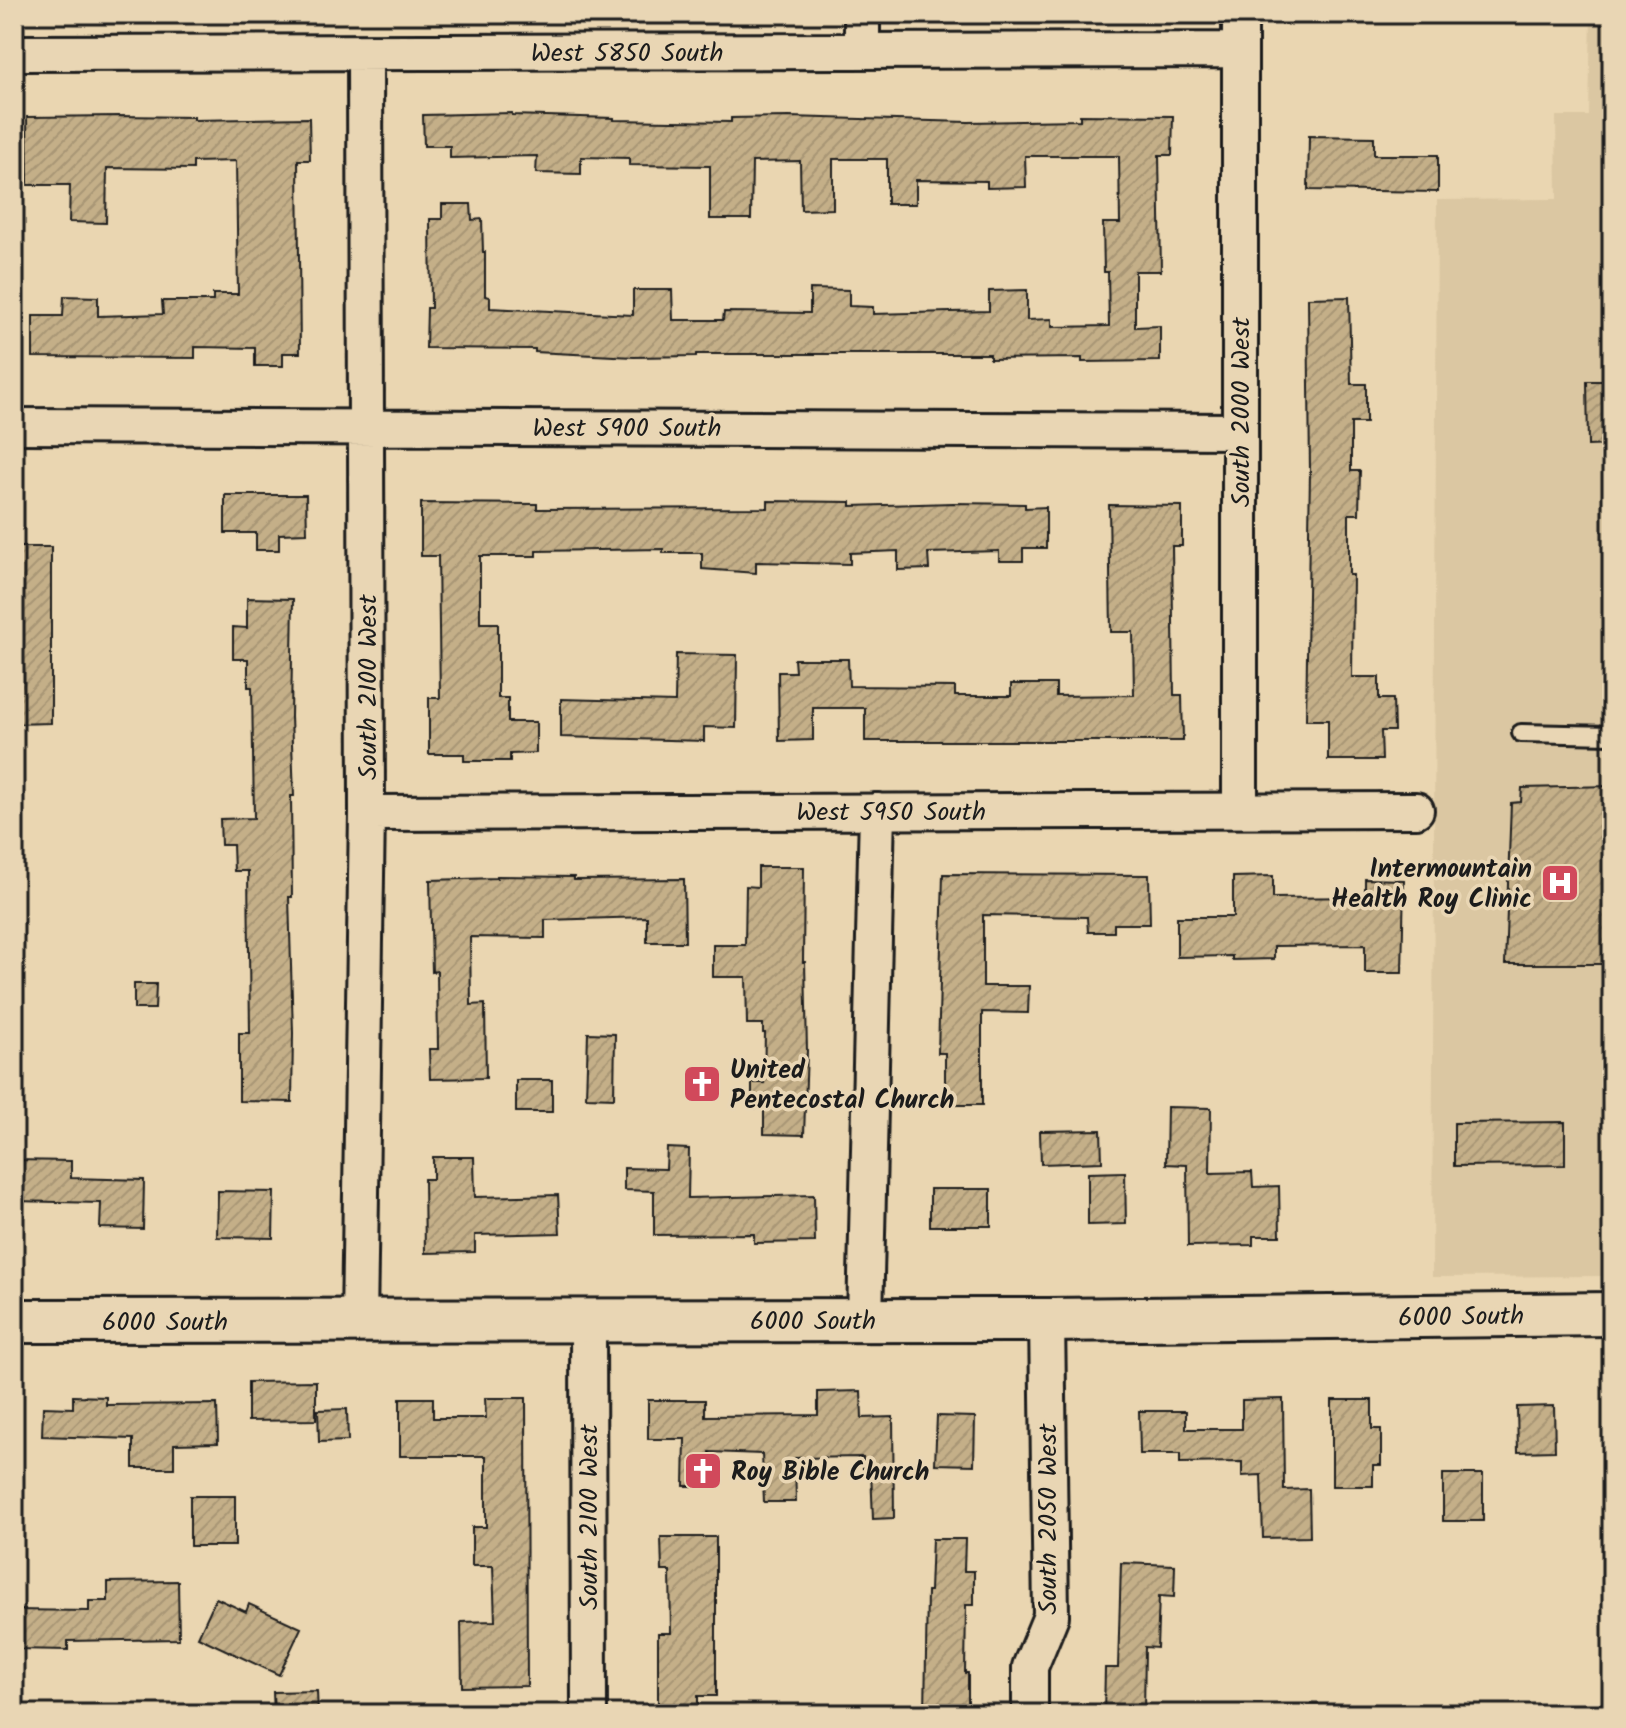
<svg xmlns="http://www.w3.org/2000/svg" width="1626" height="1728" font-family="Kalam,sans-serif">
	<style>
		.built { fill: #dbc7a2 }
		.building { fill: url(#building-hatch); stroke: #1c1c1c; stroke-width: 2 }
		.lines { fill: none; stroke-linecap: round; stroke-linejoin: round }
		.service-casing { stroke: #1c1c1c; stroke-width: 22 }
		.minor-casing { stroke: #1c1c1c; stroke-width: 40 }
		.tertiary-casing { stroke: #1c1c1c; stroke-width: 48 }
		.service { stroke: #e9d6b4; stroke-width: 16 }
		.minor { stroke: #e9d6b4; stroke-width: 34 }
		.tertiary { stroke: #e9d6b4; stroke-width: 42 }
		.labels { text-anchor: middle; stroke-width: 7; stroke-linejoin: round; paint-order: stroke }
		.street-label { font-size: 26px; fill: #1c1c1c; stroke: #e9d6b4 }
		.poi-label { font-size: 26px; font-weight: bold; fill: #1c1c1c; stroke: #e9d6b4; text-anchor: start }
	</style>
	<defs>
		<pattern id="building-hatch" width="6" height="6" patternUnits="userSpaceOnUse" patternTransform="scale(2)"><rect width="6" height="6" fill="#c4af88"/><path d="M-1 1l2-2M0 6l6-6M5 7l2-2" fill="none" stroke="#a89675"/></pattern>
	</defs>
	<rect width="100%" height="100%" fill="#ead6b1"/>
	<filter id="ink" filterUnits="userSpaceOnUse"><feTurbulence type="fractalNoise" baseFrequency=".0125" numOctaves="2"/><feDisplacementMap in="SourceGraphic" scale="16" xChannelSelector="R" yChannelSelector="G"/><feConvolveMatrix kernelMatrix="1 2 1 2 8 2 1 2 1" color-interpolation-filters="sRGB"/></filter>
	<g filter="url(#ink)">
		<path class="built" d="M 1591,14 L 1612,14 L 1612,1276 L 1432,1277 L 1437,200 L 1557,199 L 1556,116 L 1589,116 Z"/>
		<path class="building" d="M 512,113 L 512,115 L 614,118 L 614,120 L 731,122 L 731,118 L 789,117 L 968,122 L 1080,120 L 1080,115 L 1173,116 L 1172,155 L 1159,155 L 1161,271 L 1135,271 L 1135,327 L 1160,326 L 1160,361 L 1082,362 L 1082,358 L 990,359 L 990,354 L 696,354 L 696,356 L 634,357 L 535,352 L 535,349 L 426,348 L 427,308 L 431,308 L 430,219 L 442,219 L 442,204 L 471,204 L 472,220 L 482,219 L 483,252 L 485,252 L 485,296 L 490,297 L 490,308 L 633,315 L 633,290 L 672,290 L 673,320 L 723,320 L 724,312 L 810,313 L 810,289 L 849,290 L 849,306 L 873,307 L 873,314 L 989,311 L 989,291 L 1027,290 L 1027,320 L 1052,319 L 1052,327 L 1109,326 L 1108,272 L 1104,272 L 1103,223 L 1120,223 L 1119,156 L 1025,156 L 1026,187 L 987,188 L 987,181 L 916,180 L 916,204 L 887,204 L 887,159 L 833,159 L 833,209 L 801,210 L 800,161 L 752,162 L 751,219 L 710,219 L 710,166 L 629,165 L 629,158 L 581,157 L 581,174 L 536,173 L 537,156 L 450,158 L 450,146 L 424,146 L 423,115 Z
			M 118,116 L 194,117 L 194,120 L 309,118 L 310,160 L 298,160 L 300,353 L 283,353 L 283,366 L 255,366 L 255,348 L 195,347 L 195,358 L 33,357 L 33,316 L 63,316 L 64,296 L 98,297 L 98,316 L 163,314 L 162,301 L 213,301 L 213,294 L 238,294 L 236,161 L 193,162 L 193,169 L 107,168 L 106,223 L 69,222 L 70,185 L 28,185 L 27,117 Z
			M 1309,136 L 1374,137 L 1374,155 L 1438,155 L 1438,192 L 1308,190 Z
			M 1349,297 L 1351,384 L 1366,384 L 1366,423 L 1351,423 L 1351,471 L 1360,471 L 1359,514 L 1349,514 L 1349,575 L 1353,575 L 1352,677 L 1379,677 L 1379,699 L 1393,699 L 1394,731 L 1381,731 L 1382,760 L 1328,760 L 1328,720 L 1306,720 L 1310,471 L 1308,298 Z
			M 1587,381 L 1612,381 L 1612,445 L 1588,446 Z
			M 225,495 L 306,495 L 307,533 L 279,534 L 279,550 L 256,550 L 256,533 L 225,533 Z
			M 768,501 L 851,502 L 851,506 L 953,503 L 1025,504 L 1025,508 L 1046,507 L 1046,548 L 1023,548 L 1023,561 L 999,561 L 999,551 L 928,553 L 929,569 L 898,570 L 898,551 L 850,553 L 850,564 L 756,562 L 756,573 L 702,569 L 702,553 L 663,553 L 663,549 L 536,551 L 536,556 L 480,556 L 480,623 L 498,623 L 498,698 L 508,698 L 508,722 L 536,722 L 536,753 L 510,754 L 510,761 L 464,761 L 464,754 L 429,754 L 429,698 L 440,698 L 438,556 L 421,556 L 421,503 L 537,504 L 537,509 L 768,508 Z
			M 1109,505 L 1182,506 L 1182,546 L 1172,546 L 1174,695 L 1182,695 L 1183,741 L 865,741 L 865,708 L 813,708 L 813,740 L 779,741 L 778,672 L 795,672 L 794,659 L 848,659 L 849,686 L 955,687 L 955,696 L 1011,696 L 1011,684 L 1056,684 L 1056,696 L 1134,695 L 1133,632 L 1111,632 Z
			M 14,547 L 51,547 L 51,723 L 14,724 Z
			M 247,598 L 293,599 L 291,717 L 294,796 L 291,796 L 292,897 L 289,897 L 293,1033 L 292,1102 L 239,1101 L 239,1033 L 250,1033 L 248,871 L 234,871 L 233,845 L 221,845 L 220,819 L 254,818 L 252,687 L 248,687 L 248,659 L 233,659 L 233,627 L 247,628 Z
			M 676,654 L 737,655 L 736,728 L 704,727 L 704,741 L 561,737 L 561,699 L 675,702 Z
			M 1612,786 L 1612,964 L 1505,964 L 1511,803 L 1521,802 L 1522,788 Z
			M 758,867 L 804,867 L 803,962 L 805,962 L 807,1051 L 804,1135 L 764,1134 L 764,1109 L 752,1108 L 752,1083 L 764,1083 L 765,1033 L 763,1033 L 763,1024 L 747,1024 L 746,977 L 713,977 L 713,945 L 745,945 L 746,886 L 758,887 Z
			M 943,874 L 1149,875 L 1150,924 L 1114,924 L 1114,932 L 1088,932 L 1087,917 L 983,915 L 983,986 L 1029,986 L 1028,1013 L 982,1012 L 982,1105 L 945,1105 L 945,1053 L 938,1053 Z
			M 497,876 L 574,877 L 574,880 L 684,879 L 685,942 L 647,942 L 647,917 L 545,920 L 545,938 L 470,937 L 471,1005 L 485,1004 L 486,1078 L 430,1079 L 429,1049 L 438,1049 L 437,971 L 432,972 L 430,880 L 497,878 Z
			M 1273,876 L 1273,898 L 1365,897 L 1365,879 L 1404,880 L 1402,973 L 1365,973 L 1365,945 L 1274,946 L 1274,959 L 1232,960 L 1232,956 L 1177,957 L 1177,917 L 1233,917 L 1233,877 Z
			M 134,984 L 156,984 L 155,1009 L 134,1009 Z
			M 588,1033 L 615,1034 L 614,1098 L 586,1097 Z
			M 516,1080 L 552,1080 L 552,1112 L 516,1112 Z
			M 1167,1107 L 1211,1108 L 1210,1173 L 1252,1172 L 1253,1187 L 1279,1186 L 1280,1236 L 1253,1236 L 1253,1245 L 1188,1246 L 1187,1165 L 1166,1164 Z
			M 1565,1122 L 1565,1165 L 1454,1166 L 1454,1123 Z
			M 1101,1130 L 1102,1162 L 1041,1164 L 1040,1131 Z
			M 667,1148 L 689,1149 L 688,1198 L 814,1195 L 815,1242 L 754,1243 L 754,1234 L 654,1235 L 654,1191 L 624,1190 L 624,1168 L 666,1169 Z
			M 433,1157 L 474,1157 L 475,1197 L 558,1195 L 560,1233 L 475,1235 L 475,1252 L 425,1253 L 424,1179 L 433,1179 Z
			M 14,1160 L 71,1161 L 71,1178 L 144,1180 L 143,1229 L 100,1228 L 101,1203 L 14,1201 Z
			M 1125,1172 L 1126,1224 L 1088,1225 L 1088,1173 Z
			M 930,1189 L 991,1189 L 991,1226 L 930,1226 Z
			M 218,1191 L 274,1192 L 273,1238 L 217,1237 Z
			M 316,1381 L 316,1420 L 248,1421 L 248,1382 Z
			M 861,1391 L 862,1418 L 893,1417 L 894,1518 L 873,1519 L 871,1471 L 863,1472 L 863,1457 L 795,1458 L 796,1502 L 764,1502 L 762,1454 L 710,1452 L 709,1486 L 684,1486 L 685,1439 L 648,1439 L 648,1400 L 705,1400 L 705,1416 L 818,1415 L 818,1392 Z
			M 73,1396 L 106,1397 L 106,1405 L 217,1404 L 218,1443 L 174,1444 L 174,1468 L 133,1468 L 133,1439 L 42,1436 L 43,1407 L 73,1408 Z
			M 400,1398 L 433,1398 L 433,1418 L 486,1418 L 485,1398 L 526,1398 L 527,1686 L 462,1687 L 461,1622 L 495,1621 L 493,1566 L 472,1566 L 472,1527 L 486,1527 L 486,1456 L 400,1456 Z
			M 1283,1399 L 1284,1490 L 1309,1489 L 1310,1537 L 1263,1538 L 1261,1475 L 1242,1476 L 1242,1462 L 1180,1463 L 1180,1454 L 1140,1454 L 1139,1411 L 1186,1411 L 1186,1429 L 1242,1429 L 1242,1400 Z
			M 1332,1400 L 1372,1400 L 1372,1429 L 1381,1429 L 1381,1465 L 1373,1465 L 1373,1486 L 1332,1486 Z
			M 1554,1406 L 1555,1451 L 1518,1452 L 1517,1407 Z
			M 347,1409 L 348,1441 L 319,1442 L 318,1410 Z
			M 937,1416 L 975,1417 L 974,1465 L 935,1464 Z
			M 1443,1474 L 1483,1474 L 1483,1521 L 1443,1521 Z
			M 190,1496 L 235,1496 L 235,1546 L 190,1546 Z
			M 661,1537 L 716,1537 L 716,1696 L 698,1696 L 698,1709 L 658,1709 L 658,1633 L 671,1633 L 670,1571 L 662,1571 Z
			M 932,1539 L 965,1539 L 964,1571 L 974,1571 L 974,1605 L 966,1605 L 965,1673 L 968,1673 L 968,1714 L 925,1714 L 927,1591 L 930,1591 Z
			M 1121,1563 L 1175,1565 L 1174,1597 L 1159,1596 L 1157,1648 L 1145,1647 L 1144,1714 L 1104,1714 L 1105,1668 L 1118,1668 Z
			M 178,1581 L 179,1639 L 68,1641 L 68,1650 L 14,1649 L 14,1610 L 89,1611 L 89,1601 L 108,1601 L 108,1582 Z
			M 216,1598 L 246,1612 L 249,1604 L 301,1628 L 279,1675 L 198,1637 Z
			M 317,1691 L 318,1714 L 274,1714 L 273,1692 Z"/>
		<g class="lines">
			<g class="service-casing">
				<path id="service" d="M 1521,733 L 1612,735"/>
			</g>
			<g class="minor-casing">
				<path id="minor" d="M 862,14 L 862,51
					M 14,53 L 1240,50
					M 14,426 L 1240,431
					M 1240,809 L 1240,14
					M 367,813 L 1416,810
					M 865,1319 L 877,811
					M 359,1321 L 367,813 L 365,53
					M 588,1321 L 589,1714
					M 1030,1714 L 1030,1667 L 1051,1616 L 1047,1320"/>
			</g>
			<g class="tertiary-casing">
				<path id="tertiary" d="M 14,1321 L 1047,1320 L 1612,1314"/>
			</g>
			<use href="#service" class="service"/>
			<use href="#minor" class="minor"/>
			<use href="#tertiary" class="tertiary"/>
		</g>
	</g>
	<defs>
		<g id="hospital-square" transform="scale(2)"><rect x="-9" y="-9" width="18" height="18" rx="4" fill="#d1495b" stroke="#e9d6b4"/><path d="M-5-5h3v3.5h4V-5h3V5h-3V1.5h-4V5h-3Z" fill="#fff"/></g>
		<g id="church-square" transform="scale(2)"><rect x="-9" y="-9" width="18" height="18" rx="4" fill="#d1495b" stroke="#e9d6b4"/><path d="M-1.2-6h2.4v3.5h3.3v2.4h-3.3V6h-2.4V-.1h-3.3v-2.4h3.3Z" fill="#fff"/></g>
	</defs>
	<g fill-rule="evenodd">
		<use href="#hospital-square" x="1560" y="883"/>
		<use href="#church-square" x="702" y="1084"/>
		<use href="#church-square" x="703" y="1471"/>
	</g>
	<g class="labels">
		<g class="street-label">
			<text x="627" y="61">West 5850 South</text>
			<text transform="translate(1240 412) rotate(-90)" y="9">South 2000 West</text>
			<text x="627" y="436">West 5900 South</text>
			<text transform="translate(367 687) rotate(-90)" y="9">South 2100 West</text>
			<text x="891" y="820">West 5950 South</text>
			<text transform="translate(1461 1316) rotate(-1)" y="9">6000 South</text>
			<text x="813" y="1329">6000 South</text>
			<text x="165" y="1330">6000 South</text>
			<text transform="translate(588 1517) rotate(-90)" y="9">South 2100 West</text>
			<text transform="translate(1047 1519) rotate(-90)" y="9">South 2050 West</text>
		</g>
		<g class="poi-label">
			<text x="1532" y="877" text-anchor="end">Intermountain<tspan x="1532" dy="30">Health Roy Clinic</tspan></text>
			<text x="730" y="1078">United<tspan x="730" dy="30">Pentecostal Church</tspan></text>
			<text x="731" y="1480">Roy Bible Church</text>
		</g>
	</g>
	<rect width="1626" height="1728" fill="none" stroke="#e9d6b4" stroke-width="48"/>
	<rect x="24" y="24" width="1578" height="1680" fill="none" stroke="#1c1c1c" stroke-width="3" filter="url(#ink)"/>
</svg>
